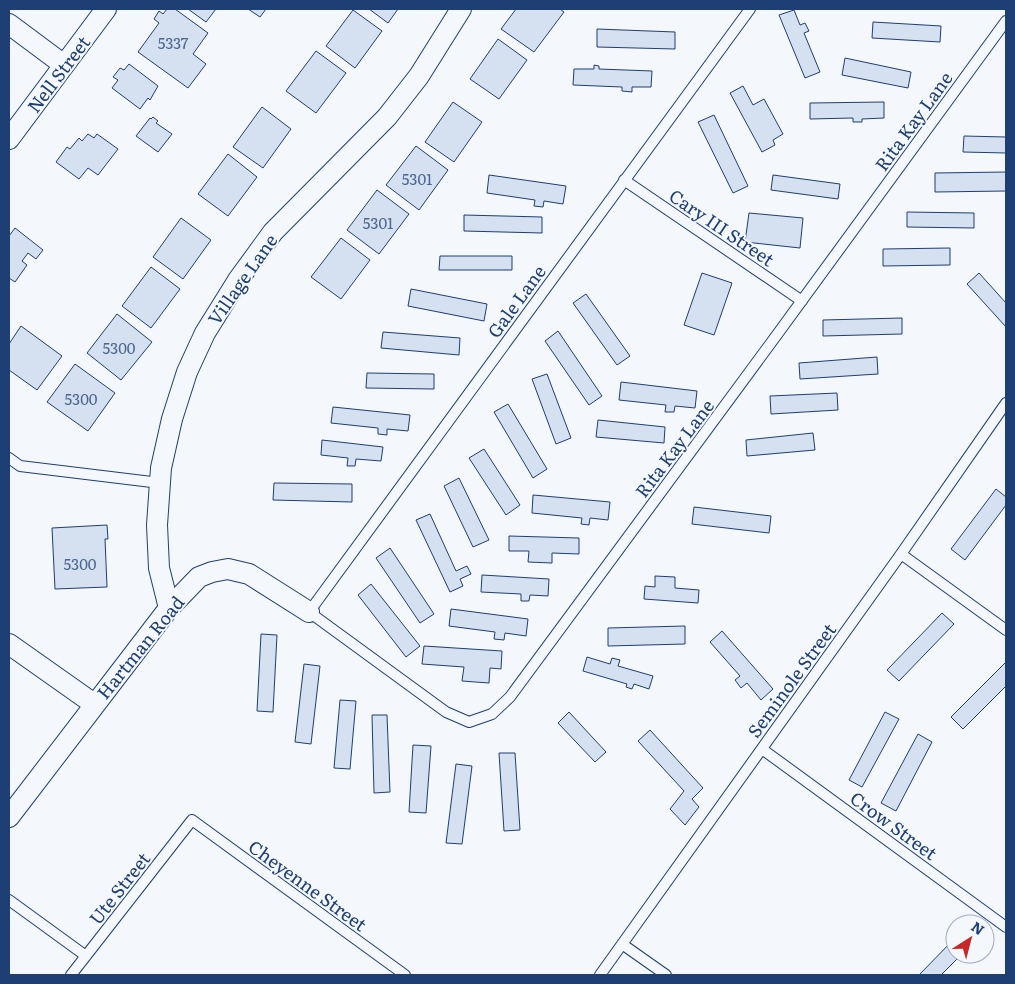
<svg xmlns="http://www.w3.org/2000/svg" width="1015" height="984" viewBox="0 0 1015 984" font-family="Literata,serif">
	<rect width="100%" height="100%" fill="#f4f7fb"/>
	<path fill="#d5e0f0" stroke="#1d3f73" d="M167,9h8l33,24 -15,21 13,10 -18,24 -50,-36 21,-29 -5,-4 5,-8 4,3z
		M188,9h28l-10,13z
		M248,9h18l-6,8z
		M369,9h29l-10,14z
		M516,9h44l4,3 -30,40 -33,-23z
		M353,10l29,21 -27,37 -29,-22z
		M794,10l6,15 5,-2 4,8 -5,2 16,39 -15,6 -26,-63z
		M873,22l68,4 -1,16 -68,-4z
		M597,29l78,3v17l-78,-2z
		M498,39l29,21 -28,39 -29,-20z
		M316,51l30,22 -30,40 -30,-22z
		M845,58l66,14 -3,16 -66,-13z
		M129,64l29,22 -8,14 -2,-2 -8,11 -28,-21 6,-8 -5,-3 7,-9 4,2z
		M594,65l5,1v3l53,2 -1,16h-19v5l-10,-1v-4l-49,-2 1,-16h20z
		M743,86l10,19 11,-6 19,35 -10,6 2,5 -13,7 -32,-59z
		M453,102l29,20 -28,40 -29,-20z
		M884,102v16l-22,1v3h-9v-4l-43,1v-16z
		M262,107l29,22 -28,39 -30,-21z
		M714,115l34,71 -15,7 -35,-71z
		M153,117l5,4 -2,2 16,11 -14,18 -22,-16 14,-18 1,1z
		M88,134l6,4 3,-4 21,15 -20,26 -10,-7 -9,11 -23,-17 11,-15 3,2 9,-11 3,3z
		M964,136l42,1v16l-43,-1z
		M416,146l32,24 -29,40 -33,-25z
		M228,154l29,23 -29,39 -30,-22z
		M1006,172v19l-71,1v-19z
		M489,175l77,11 -3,18 -19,-3 -1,6 -9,-1 1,-6 -48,-7z
		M773,175l67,9 -2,15 -67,-9z
		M377,190l32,24 -30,40 -32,-24z
		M907,212l67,1v15l-67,-1z
		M749,213l54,5 -3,30 -55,-6z
		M464,215l78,2v16l-78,-2z
		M181,218l30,22 -28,39 -30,-22z
		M15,228l28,22 -7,9 -8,-6 -6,8 5,4 -12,17 -6,-4v-42z
		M341,238l29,22 -29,39 -30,-22z
		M950,248v17l-67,1v-17z
		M440,256h72v14h-73z
		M151,267l29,22 -29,39 -29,-22z
		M702,273l30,10 -18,52 -30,-10z
		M979,273l27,30v24l-39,-43z
		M411,289l76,15 -3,17 -76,-15z
		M586,294l44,62 -13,9 -44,-62z
		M117,314l35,28 -31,38 -34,-27z
		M902,318v16l-79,2v-16z
		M21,326l41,30 -25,34 -28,-20v-26z
		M558,331l44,65 -13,9 -44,-64z
		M383,332l77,6 -1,17 -78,-7z
		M877,357l1,17 -78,5 -1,-16z
		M75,364l40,29 -27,38 -41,-29z
		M367,373l67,1v15l-68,-1z
		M547,374l24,64 -15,6 -24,-65z
		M621,382l76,9 -2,17 -20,-2 -1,6h-9l1,-7 -47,-5z
		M837,393l1,17 -67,4 -1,-18z
		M508,404l39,65 -14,9 -39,-66z
		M333,407l77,8 -2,16 -21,-2v6l-9,-1v-6l-47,-5z
		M598,420l67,7 -1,16 -68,-6z
		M813,433l2,17 -68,6 -1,-16z
		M322,440l61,7 -2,14 -25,-2 -1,7h-8l1,-8 -27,-3z
		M484,449l36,56 -14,10 -37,-57z
		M459,478l30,62 -16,7 -29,-61z
		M274,483l78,1v18l-79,-2z
		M996,489l10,8v8l-41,55 -14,-11z
		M533,495l77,7 -2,18 -18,-2 -1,7 -8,-1 1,-6 -50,-5z
		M694,507l77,9 -2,17 -77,-9z
		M430,514l26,57 11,-5 4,8 -11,5 3,7 -13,6 -34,-72z
		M107,525l1,14h-3l2,48 -52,2 -3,-61z
		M509,536l70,2v16l-27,-1v10l-24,-1 1,-11h-20z
		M390,548l44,66 -14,9 -44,-65z
		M482,575l67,4 -1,17 -18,-1 -1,6h-8v-7l-40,-2z
		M655,576l20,1v11l24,2 -1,13 -54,-4 1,-13 10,1z
		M371,584l49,62 -14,11 -48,-62z
		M451,609l77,10 -2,17 -21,-3 -1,7 -10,-1 1,-7 -46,-6z
		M942,613l12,11 -55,57 -12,-11z
		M685,626v18l-77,2v-18z
		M722,631l51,58 -12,11 -14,-17 -6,5 -6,-8 5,-4 -30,-34z
		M261,634l16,1 -4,77 -16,-1z
		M424,646l78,5 -1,18 -11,-1 -1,15 -27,-2 2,-14 -42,-3z
		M587,657l23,7 2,-6 8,2 -2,6 35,10 -4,13 -15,-5 -2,5 -6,-2 1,-3 -44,-13z
		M1006,662v24l-43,43 -12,-12z
		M304,664l16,2 -9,78 -16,-2z
		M340,700l16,1 -6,68 -16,-1z
		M569,712l37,40 -11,10 -37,-39z
		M885,712l14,7 -37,68 -13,-7z
		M372,715h15l3,77 -16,1z
		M650,730l53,58 -11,11 7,8 -14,18 -15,-16 14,-18 -46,-50z
		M918,734l14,8 -36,69 -15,-8z
		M413,745l18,1 -5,67 -17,-1z
		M499,753h16l5,77 -16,1z
		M456,764l16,2 -10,78 -16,-1z
		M955,938v16h7l-21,21h-22z"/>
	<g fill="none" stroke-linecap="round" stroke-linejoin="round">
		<defs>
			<path id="service" d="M750,9l-441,603 137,100 23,10 23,-8 18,-17 266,-361 230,-315
				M624,180l178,121
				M9,458l11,8 140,17
				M901,554l105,76
				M762,749l244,178
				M9,900l77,56
				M622,944l44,31
				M71,975l121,-155 213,155
				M600,975l301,-421 105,-151"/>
			<path id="minor" d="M9,24l55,41
				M9,139l97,-130
				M169,608l-10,-40 -2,-43 4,-57 11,-49 15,-47 18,-39 33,-53 35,-48 114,-115 32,-41 42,-67
				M9,644l85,60
				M9,817l160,-209 30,-31 13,-5 16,-3 21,5 60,38"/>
		</defs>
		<use href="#service" stroke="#1d3f73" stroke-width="12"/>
		<use href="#minor" stroke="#1d3f73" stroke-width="22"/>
		<use href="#service" stroke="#f4f7fb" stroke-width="10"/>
		<use href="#minor" stroke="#f4f7fb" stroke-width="20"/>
	</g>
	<g text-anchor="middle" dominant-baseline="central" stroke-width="4" stroke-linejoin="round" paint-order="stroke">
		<g font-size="15" fill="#4b6792">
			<text x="173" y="42">5337</text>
			<text x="417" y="178">5301</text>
			<text x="378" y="222">5301</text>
			<text x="119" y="347">5300</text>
			<text x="81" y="398">5300</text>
			<text x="80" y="563">5300</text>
		</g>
		<g font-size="18" fill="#1d3f73" stroke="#f4f7fb">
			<text transform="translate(58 74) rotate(-53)">Nell Street</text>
			<text transform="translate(913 121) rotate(-54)">Rita Kay Lane</text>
			<text transform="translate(722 227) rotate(34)">Cary III Street</text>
			<text transform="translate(242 279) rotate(-55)">Village Lane</text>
			<text transform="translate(516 301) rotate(-54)">Gale Lane</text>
			<text transform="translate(674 448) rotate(-53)">Rita Kay Lane</text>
			<text transform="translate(140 647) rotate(-51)">Hartman Road</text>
			<text transform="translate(791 680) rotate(-54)">Seminole Street</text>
			<text transform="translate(894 825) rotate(36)">Crow Street</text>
			<text transform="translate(308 885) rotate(36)">Cheyenne Street</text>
			<text transform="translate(119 888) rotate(-52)">Ute Street</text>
		</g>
	</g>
	<rect width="1015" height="984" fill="none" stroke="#1d3f73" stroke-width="20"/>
	<g transform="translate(970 939) rotate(36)"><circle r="24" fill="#f4f7fb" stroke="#9eadc5"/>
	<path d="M0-4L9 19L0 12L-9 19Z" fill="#c62828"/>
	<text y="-8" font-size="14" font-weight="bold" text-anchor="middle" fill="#1d3f73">N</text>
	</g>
</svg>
